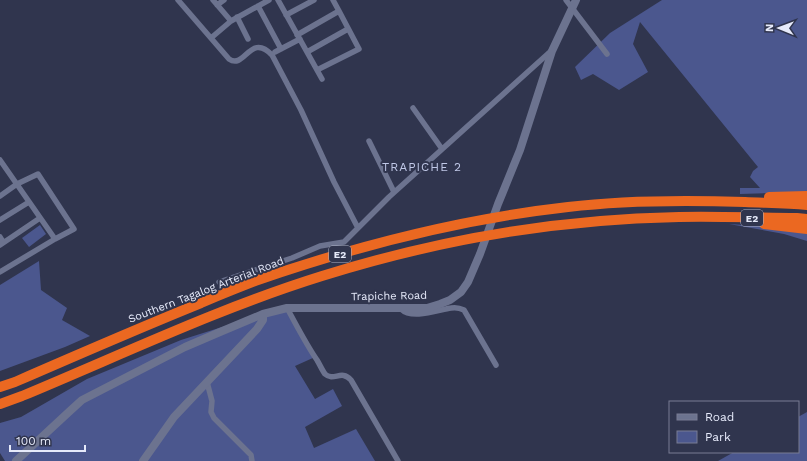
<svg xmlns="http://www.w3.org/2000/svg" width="807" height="461" viewBox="0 0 807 461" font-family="'Work Sans',sans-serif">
	<rect width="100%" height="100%" fill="#30354e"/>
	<path fill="#4b578e" d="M662,0h145v192l-67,2v-6h20l-10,-11 3,-6 5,-4 -118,-145 -7,22 15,28 -29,18 -26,-16 -12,6 -6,-13 35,-34z
		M729,224l49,3 29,5v9l-23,-7z
		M40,225l6,9 -17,13 -7,-9z
		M39,261l2,29 26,18 -5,12 28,16 -25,11 -65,24v-86z
		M287,308l28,49 -20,9 20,33 18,-10 9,17 -37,21 9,21 42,-19 19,32h-370l-5,-8v-30l21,-6 66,-38 94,-39 82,-26z
		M807,412v49h-89l16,-9h64v-35z"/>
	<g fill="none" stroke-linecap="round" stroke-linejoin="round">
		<path stroke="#6c738f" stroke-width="5.5" d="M178,0l51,59c16,11 21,-27 43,-4l29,55 33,72 24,46
			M213,0l18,21 38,-21
			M278,0l44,79
			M566,0l41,54
			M217,5l7,-5
			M258,6l23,43
			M286,15l28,-15
			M237,17l11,22
			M297,35l42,-24 -6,-11
			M211,38l20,-17
			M275,52l25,-13
			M307,52l41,-23
			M317,70l42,-21 -20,-38
			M413,108l29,41
			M369,141l25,51
			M0,160l55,79
			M0,196l17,-12 21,-10 36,55 -19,10 -55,33
			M0,220l29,-18
			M0,237l3,5
			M0,245l40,-27
			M219,282l73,-24 28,-12 24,-4 45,-45 162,-146
			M287,308c10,18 19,36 30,52 3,5 5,10 8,14 9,8 16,-5 26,6l47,81
			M401,309c11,11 37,1 50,-1 5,-1 9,0 13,2l32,55
			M207,382l5,19 -1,11 3,6 37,37 1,6"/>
		<path stroke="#6c738f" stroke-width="8" d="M16,461l55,-51 11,-10 103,-53 35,-15 43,-18
			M143,461l31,-44 83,-88 6,-9v-6l24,-6h140l13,-4 10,-4 11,-8 7,-10 12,-28 18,-50 22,-54 32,-99 24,-51"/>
		<path stroke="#eb6821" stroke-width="10" d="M769,197l38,-1
			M764,224l43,5
			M0,387l15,-5c62,-27 124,-54 186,-79 18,-8 36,-15 54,-22 101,-35 206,-62 313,-74 58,-7 118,-7 177,-5 21,1 41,1 62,3
			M0,404l22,-8c99,-41 197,-88 300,-120 115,-36 237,-57 357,-59 40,-1 79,1 118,1l10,1"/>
	</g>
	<g text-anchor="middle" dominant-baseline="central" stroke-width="4" stroke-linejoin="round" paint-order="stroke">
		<g fill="#30354e" stroke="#afb4c6" stroke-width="1">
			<rect x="741" y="210" width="22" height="16" rx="3"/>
			<rect x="329" y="246" width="22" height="16" rx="3"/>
		</g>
		<g font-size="10" font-weight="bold" fill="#e6eafa">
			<text x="752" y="218">E2</text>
			<text x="340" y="254">E2</text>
		</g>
		<g font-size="11" fill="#e6eafa" stroke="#30354e">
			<text transform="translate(206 290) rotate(-21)">Southern Tagalog Arterial Road</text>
			<text transform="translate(389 296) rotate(-1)">Trapiche Road</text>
		</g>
		<g font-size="12" letter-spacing="1" fill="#c0c8e7" stroke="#30354e">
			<text x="422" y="167">TRAPICHE 2</text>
		</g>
	</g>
	<rect x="669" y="401" width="130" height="52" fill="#30354e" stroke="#797d93"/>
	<rect x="677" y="414" width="20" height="6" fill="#6c738f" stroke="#797d93"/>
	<text x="705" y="421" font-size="12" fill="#e6eafa">Road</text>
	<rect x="677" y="431" width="20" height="12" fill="#4b578e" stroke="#797d93"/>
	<text x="705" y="441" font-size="12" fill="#e6eafa">Park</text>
	<g transform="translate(779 28) rotate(271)" stroke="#30354e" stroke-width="3" paint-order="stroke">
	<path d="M0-3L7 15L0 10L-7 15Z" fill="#e6eafa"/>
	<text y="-6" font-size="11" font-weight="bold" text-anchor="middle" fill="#e6eafa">N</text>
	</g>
	<path d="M10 445v6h75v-6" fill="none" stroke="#e6eafa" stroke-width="2"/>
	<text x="16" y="445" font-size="12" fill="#e6eafa" stroke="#30354e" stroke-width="3" paint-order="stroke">100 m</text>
</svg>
